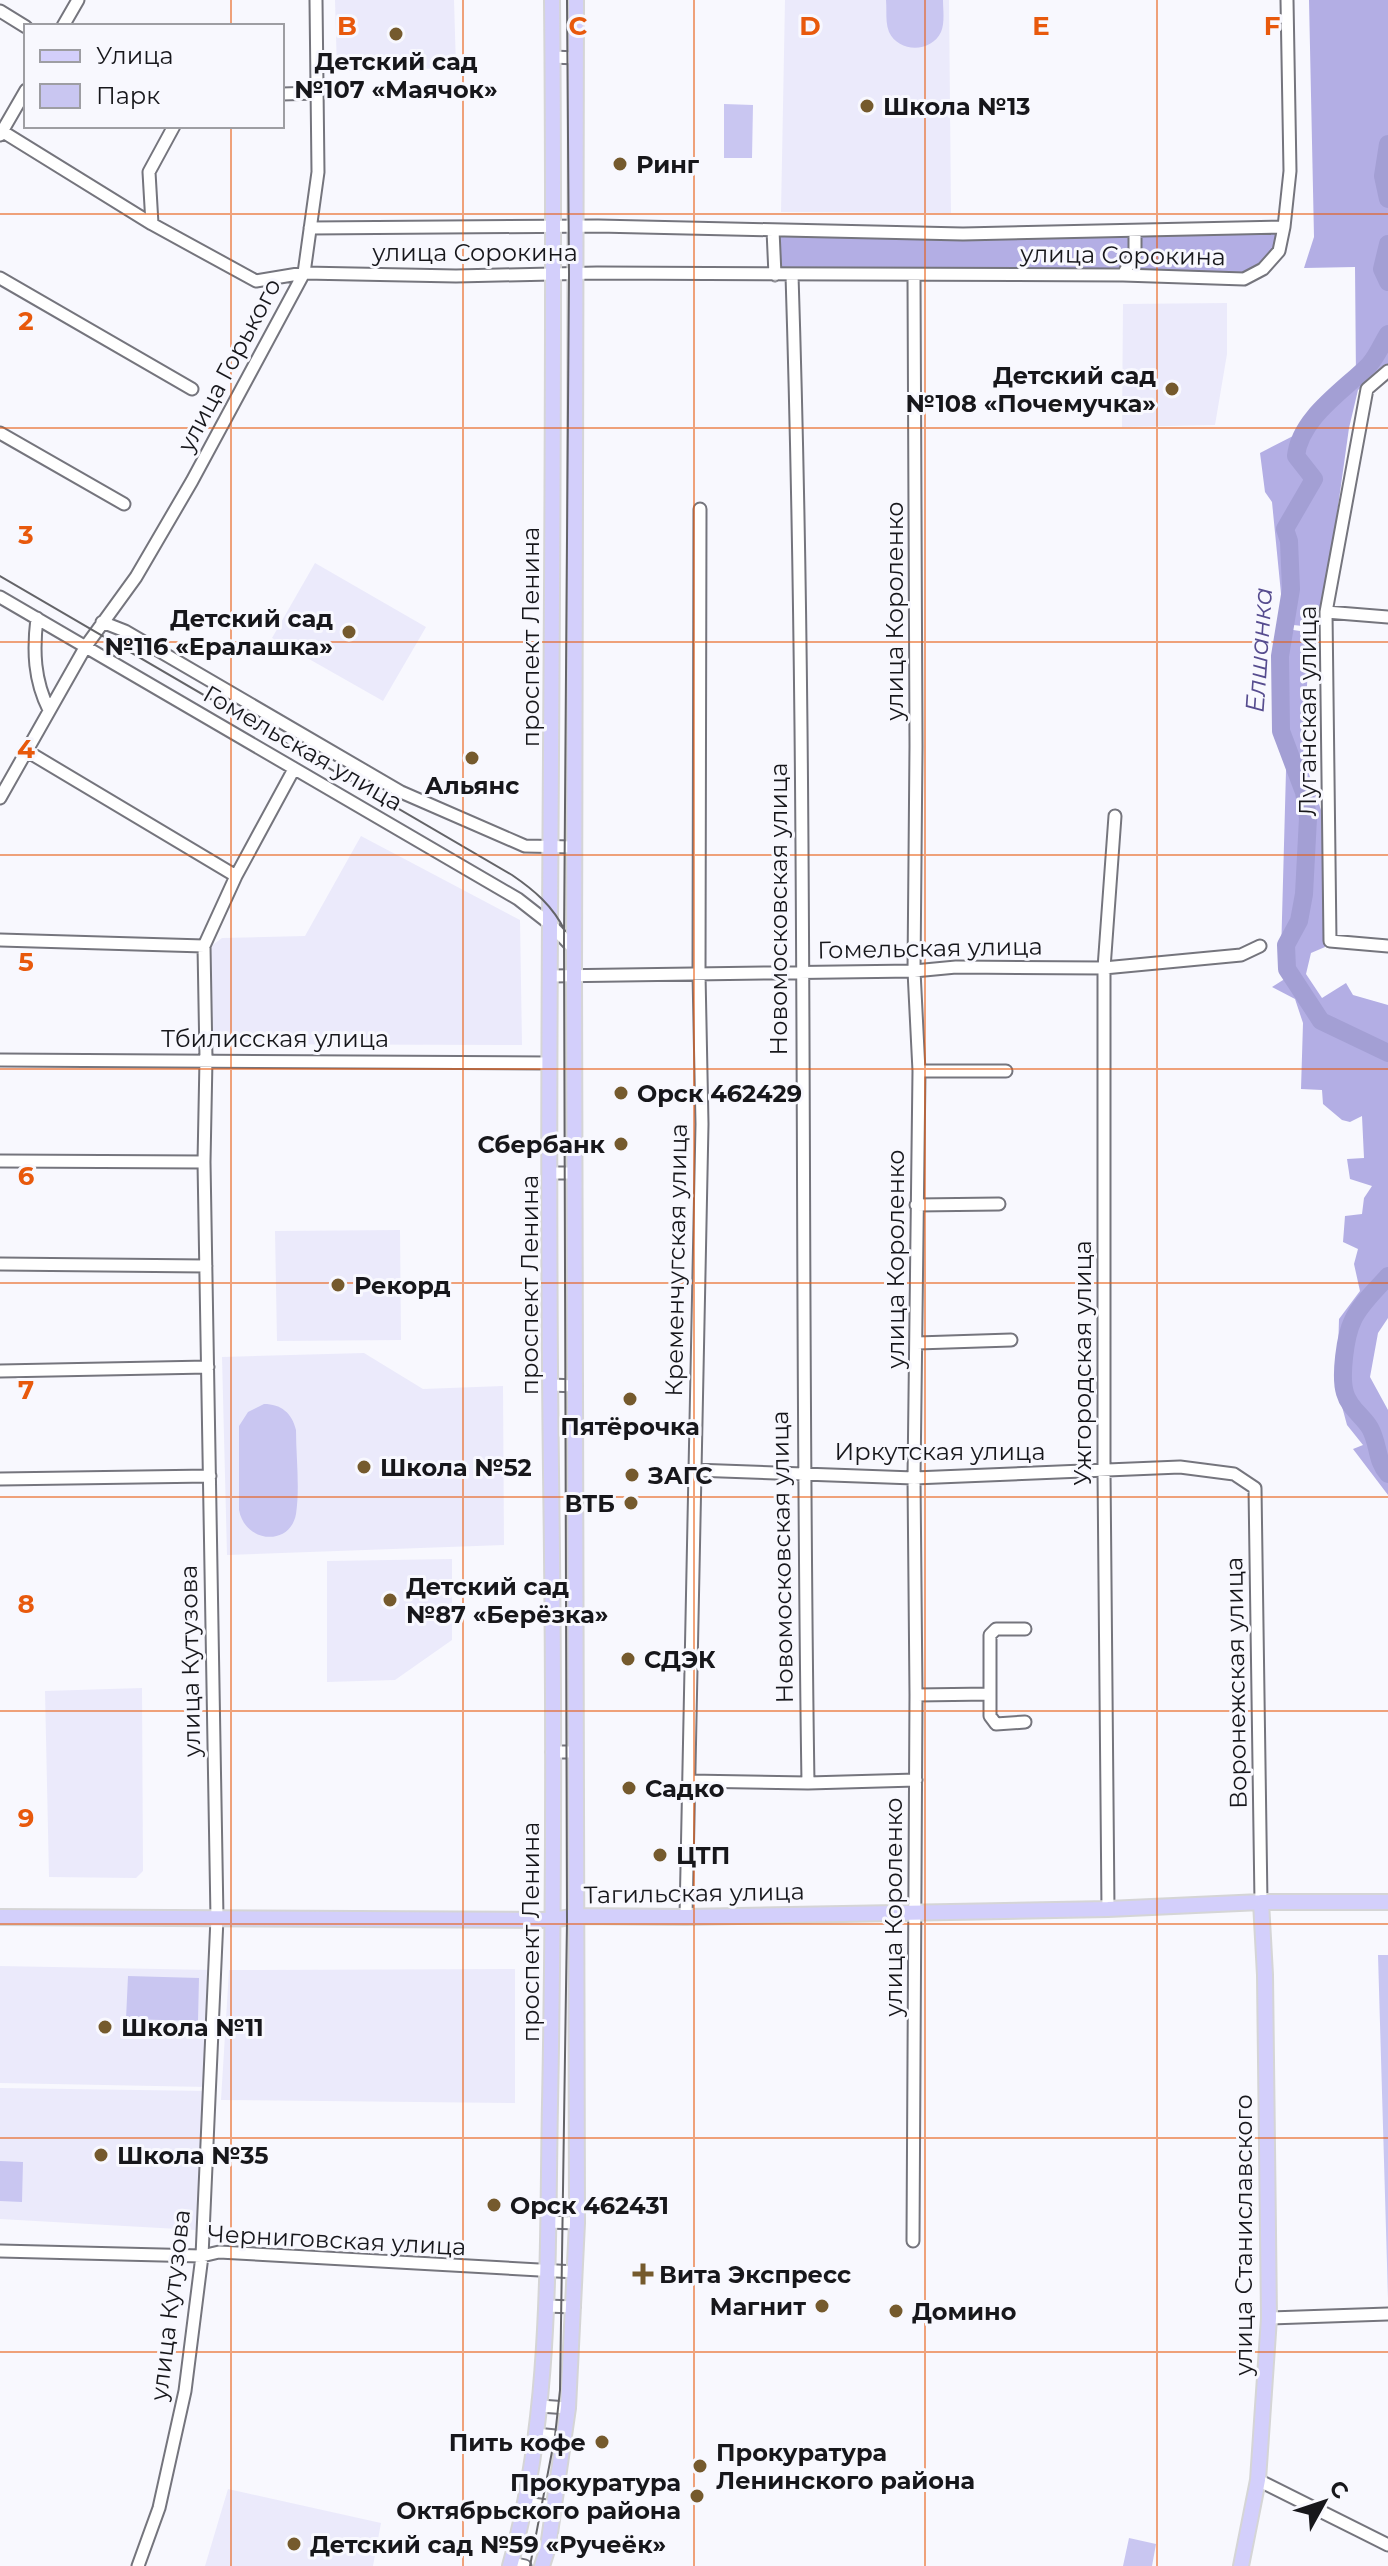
<svg xmlns="http://www.w3.org/2000/svg" width="1388" height="2566" viewBox="0 0 1388 2566" font-family="Montserrat,sans-serif">
	<rect width="100%" height="100%" fill="#f8f8fe"/>
	<path fill="#ebeafb" d="M335,0h119l2,68 -119,3z
		M785,0h164l2,213 -170,-1z
		M1227,303v51l-12,71 -93,2 1,-123z
		M315,563l111,64 -43,74 -111,-63z
		M361,836l159,84 2,125 -310,-1 -2,-97 12,-9 83,-2z
		M400,1230l1,110 -124,1 -2,-110z
		M364,1353l59,36 80,-3 1,159 -277,10 -5,-198z
		M452,1559v81l-57,40 -68,2v-121z
		M142,1688l1,183 -7,7 -87,-1 -4,-186z
		M0,1966l212,4 -4,117 -208,-4z
		M515,1969v134l-294,-3 8,-130z
		M0,2088l207,3 -11,139 -196,-11z
		M228,2489l153,34 -8,43h-168z"/>
	<path fill="#c9c6f1" d="M886,0h57c0,10 2,22 -2,32 -10,21 -42,21 -52,0 -4,-10 -2,-22 -3,-32z
		M724,104l29,1 -1,53h-28z
		M264,1404c17,0 28,9 32,26 0,27 4,57 0,84 -6,33 -51,29 -57,-4v-84l9,-14z
		M1378,1955h10v343z
		M128,1976l71,2 -1,43 -72,-2z
		M0,2161l23,1 -1,40 -22,-1z
		M1129,2538l27,6 -4,22h-29z"/>
	<path fill="#b3aee4" d="M1309,0h79v364l-30,26 -9,38 -28,200 -37,-4 -12,-122 -7,-10 -5,-39 35,-18 61,-57 -1,-111 -51,1 10,-31z
		M1284,227l-5,24 -35,28 -469,-4 -2,-45z
		M1287,629l32,5 -11,34 -5,88 19,57 3,134 -14,6 -5,21 16,24 24,-15 7,12 35,10v313l-10,15 -8,44 18,33v85l-35,-46 10,-4 -16,-20 -10,-37 2,-69 21,-28 -6,-27 4,-15 -15,-7 2,-26 17,-2 2,-16 8,-12 -22,-7 -3,-20 17,-1 -2,-42 -12,6 -8,-2 -19,-16 -1,-14 -21,-1 2,-66 -8,-24 -23,-12 19,-12 -1,-12 -9,-8 6,-221 -11,-73 4,-25 6,1z"/>
	<g fill="none" stroke-linecap="round" stroke-linejoin="round">
		<path stroke="#a39fd4" stroke-width="18" d="M1388,144l-5,32 5,23
			M1388,244l-6,25 6,13
			M1388,334c-7,11 -10,21 -19,31 -26,26 -69,53 -73,91l18,23 -29,50 4,12 2,48 -11,67 1,75 23,61 4,26 -4,76 -5,27 -13,24 1,24 34,52 67,32
			M1388,1276c-11,13 -28,28 -35,44 -8,16 -13,57 -8,73 4,15 18,23 25,35 9,16 6,33 18,46"/>
		<defs>
			<path id="minor" d="M0,11l26,16
				M63,26l15,-26
				M553,57l23,1
				M282,94l35,-1
				M0,130l152,94 104,57 48,-8 152,3 141,-3 526,2 121,4 19,-10 16,-18 5,-24 6,-56 -3,-171
				M0,135l26,-45
				M152,224l-3,-52 25,-46
				M310,228l288,-2 365,8 321,-7
				M773,230l2,45
				M792,275c16,502 8,1005 16,1508
				M1123,275l12,-22v-22
				M0,278l192,111
				M1388,371l-21,18 -41,223 4,329 58,5
				M0,433l124,71
				M0,597l518,302 32,25 25,26
				M1326,612l62,5
				M37,618c-4,33 -3,62 12,92
				M102,622l23,9 276,161 124,54 49,1
				M25,750l211,126
				M0,798l86,-152 50,-69 56,-96 112,-208 14,-101 -2,-172
				M0,940l204,6
				M551,976l363,-5 42,-4 148,1 137,-13 19,-9
				M0,1060l550,3
				M919,1071h87
				M0,1161l204,1
				M550,1173h25
				M916,1205l83,-1
				M0,1264l206,2
				M917,1343l94,-3
				M0,1371l208,-4
				M551,1385l25,1
				M694,1470l220,8 266,-11 54,7 21,14 6,414
				M0,1479l210,-3
				M916,1695l74,-1
				M1025,1722l-29,2 -6,-8v-81l6,-6h29
				M552,1752h24
				M689,1781l119,2 108,-3
				M1108,1909l-4,-438v-503l11,-152
				M686,1917l16,-793 -3,-150 1,-465
				M548,2222l29,1
				M913,2241l3,-546 -2,-217 5,-407 -5,-100 2,-225 -2,-470
				M0,2251l202,5 17,-4 356,20
				M546,2306l28,1
				M1269,2318l119,-4
				M540,2406l28,2
				M536,2434l29,3
				M1258,2480l130,65
				M525,2503l29,4
				M511,2563l14,3
				M138,2566l21,-58 26,-117 17,-135 15,-338 -13,-756 2,-103 -2,-113 32,-70 58,-107"/>
			<path id="major" d="M0,1917l553,3 23,-4 110,1 422,-8 153,-7h127
				M510,2566c42,-150 37,-307 40,-462 4,-210 4,-421 1,-632 -6,-491 6,-981 1,-1472
				M542,2566l6,-19 20,-139 9,-185 -3,-1248 2,-975
				M1241,2566l17,-86 11,-162 -4,-343 -4,-73"/>
		</defs>
		<use href="#minor" stroke="#75757d" stroke-width="15"/>
		<use href="#major" stroke="#d5d5d6" stroke-width="18"/>
		<use href="#minor" stroke="#fff" stroke-width="11"/>
		<use href="#major" stroke="#d3cffb" stroke-width="14"/>
		<path stroke="#646468" stroke-width="2" d="M0,576l512,299c22,15 41,31 53,56
			M530,2566l25,-130 5,-46 7,-468 -3,-982 5,-666 -2,-274"/>
	</g>
	<path fill="none" stroke="#e8590c" stroke-width="2" stroke-opacity="0.55" d="M231,0v26M463,0v2566M694,0v2566M925,0v2566M1157,0v2566M231,126v2440M0,214h1388M0,428h1388M0,642h1388M0,855h1388M0,1069h1388M0,1283h1388M0,1497h1388M0,1711h1388M0,1924h1388M0,2138h1388M0,2352h1388"/>
	<g fill="#755a2d" stroke="#f8f8fe" stroke-width="3">
		<circle cx="396" cy="34" r="8"/>
		<circle cx="867" cy="106" r="8"/>
		<circle cx="620" cy="164" r="8"/>
		<circle cx="1172" cy="389" r="8"/>
		<circle cx="349" cy="632" r="8"/>
		<circle cx="472" cy="758" r="8"/>
		<circle cx="621" cy="1093" r="8"/>
		<circle cx="621" cy="1144" r="8"/>
		<circle cx="338" cy="1285" r="8"/>
		<circle cx="630" cy="1399" r="8"/>
		<circle cx="364" cy="1467" r="8"/>
		<circle cx="632" cy="1475" r="8"/>
		<circle cx="631" cy="1503" r="8"/>
		<circle cx="390" cy="1600" r="8"/>
		<circle cx="628" cy="1659" r="8"/>
		<circle cx="629" cy="1788" r="8"/>
		<circle cx="660" cy="1855" r="8"/>
		<circle cx="105" cy="2027" r="8"/>
		<circle cx="101" cy="2155" r="8"/>
		<circle cx="494" cy="2205" r="8"/>
		<path d="M639 2262h8v8h8v8h-8v8h-8v-8h-8v-8h8z"/>
		<circle cx="822" cy="2306" r="8"/>
		<circle cx="896" cy="2311" r="8"/>
		<circle cx="602" cy="2442" r="8"/>
		<circle cx="700" cy="2466" r="8"/>
		<circle cx="697" cy="2496" r="8"/>
		<circle cx="294" cy="2544" r="8"/>
	</g>
	<g text-anchor="middle" dominant-baseline="central" stroke-width="6" stroke-linejoin="round" paint-order="stroke">
		<g font-size="24" font-weight="bold" fill="#17171b" stroke="#f8f8fe" text-anchor="start">
			<text x="396" y="61" text-anchor="middle">Детский сад<tspan x="396" dy="28">№107 «Маячок»</tspan></text>
			<text x="883" y="106">Школа №13</text>
			<text x="636" y="164">Ринг</text>
			<text x="1156" y="375" text-anchor="end">Детский сад<tspan x="1156" dy="28">№108 «Почемучка»</tspan></text>
			<text x="333" y="618" text-anchor="end">Детский сад<tspan x="333" dy="28">№116 «Ералашка»</tspan></text>
			<text x="472" y="785" text-anchor="middle">Альянс</text>
			<text x="637" y="1093">Орск 462429</text>
			<text x="605" y="1144" text-anchor="end">Сбербанк</text>
			<text x="354" y="1285">Рекорд</text>
			<text x="630" y="1426" text-anchor="middle">Пятёрочка</text>
			<text x="380" y="1467">Школа №52</text>
			<text x="648" y="1475">ЗАГС</text>
			<text x="615" y="1503" text-anchor="end">ВТБ</text>
			<text x="406" y="1586">Детский сад<tspan x="406" dy="28">№87 «Берёзка»</tspan></text>
			<text x="644" y="1659">СДЭК</text>
			<text x="645" y="1788">Садко</text>
			<text x="676" y="1855">ЦТП</text>
			<text x="121" y="2027">Школа №11</text>
			<text x="117" y="2155">Школа №35</text>
			<text x="510" y="2205">Орск 462431</text>
			<text x="659" y="2274">Вита Экспресс</text>
			<text x="806" y="2306" text-anchor="end">Магнит</text>
			<text x="912" y="2311">Домино</text>
			<text x="586" y="2442" text-anchor="end">Пить кофе</text>
			<text x="716" y="2452">Прокуратура<tspan x="716" dy="28">Ленинского района</tspan></text>
			<text x="681" y="2482" text-anchor="end">Прокуратура<tspan x="681" dy="28">Октябрьского района</tspan></text>
			<text x="310" y="2544">Детский сад №59 «Ручеёк»</text>
		</g>
		<g font-size="24" fill="#17171b" stroke="#f8f8fe">
			<text x="475" y="252">улица Сорокина</text>
			<text transform="translate(1123 255) rotate(1)">улица Сорокина</text>
			<text transform="translate(229 365) rotate(-62)">улица Горького</text>
			<text transform="translate(894 611) rotate(-90)">улица Короленко</text>
			<text transform="translate(530 637) rotate(-90)">проспект Ленина</text>
			<text transform="translate(1307 711) rotate(-90)">Луганская улица</text>
			<text transform="translate(303 748) rotate(30)">Гомельская улица</text>
			<text transform="translate(778 909) rotate(-90)">Новомосковская улица</text>
			<text transform="translate(930 948) rotate(-1)">Гомельская улица</text>
			<text x="275" y="1038">Тбилисская улица</text>
			<text transform="translate(895 1259) rotate(-90)">улица Короленко</text>
			<text transform="translate(676 1260) rotate(-89)">Кременчугская улица</text>
			<text transform="translate(529 1285) rotate(-90)">проспект Ленина</text>
			<text transform="translate(1082 1363) rotate(-90)">Ужгородская улица</text>
			<text x="940" y="1451">Иркутская улица</text>
			<text transform="translate(782 1557) rotate(-91)">Новомосковская улица</text>
			<text transform="translate(190 1661) rotate(-91)">улица Кутузова</text>
			<text transform="translate(1236 1683) rotate(-91)">Воронежская улица</text>
			<text transform="translate(694 1893) rotate(-1)">Тагильская улица</text>
			<text transform="translate(893 1907) rotate(-90)">улица Короленко</text>
			<text transform="translate(530 1932) rotate(-90)">проспект Ленина</text>
			<text transform="translate(1243 2235) rotate(-90)">улица Станиславского</text>
			<text transform="translate(337 2240) rotate(3)">Черниговская улица</text>
			<text transform="translate(170 2305) rotate(-83)">улица Кутузова</text>
		</g>
		<g font-size="26" font-style="italic" fill="#564c8f" stroke="#f8f8fe">
			<text transform="translate(1259 650) rotate(-86)">Елшанка</text>
		</g>
	</g>
	<g font-size="26" text-anchor="middle" font-weight="bold" fill="#e8590c" stroke="#f8f8fe" stroke-width="6" stroke-linejoin="round" paint-order="stroke">
		<text x="347" y="35">B</text>
		<text x="578" y="35">C</text>
		<text x="810" y="35">D</text>
		<text x="1041" y="35">E</text>
		<text x="1272" y="35">F</text>
		<text x="26" y="330">2</text>
		<text x="26" y="544">3</text>
		<text x="26" y="758">4</text>
		<text x="26" y="971">5</text>
		<text x="26" y="1185">6</text>
		<text x="26" y="1399">7</text>
		<text x="26" y="1613">8</text>
		<text x="26" y="1827">9</text>
	</g>
	<rect x="24" y="24" width="260" height="104" fill="#f8f8fe" stroke="#9e9ea3" stroke-width="2"/>
	<rect x="40" y="50" width="40" height="12" fill="#d3cffb" stroke="#9e9ea3" stroke-width="2"/>
	<text x="96" y="64" font-size="24" fill="#17171b">Улица</text>
	<rect x="40" y="84" width="40" height="24" fill="#c9c6f1" stroke="#9e9ea3" stroke-width="2"/>
	<text x="96" y="104" font-size="24" fill="#17171b">Парк</text>
	<g transform="translate(1324 2502) rotate(50)" stroke="#f8f8fe" stroke-width="6" paint-order="stroke">
	<path d="M0-6L14 30L0 20L-14 30Z" fill="#17171b"/>
	<text y="-12" font-size="22" font-weight="bold" text-anchor="middle" fill="#17171b">С</text>
	</g>
</svg>
